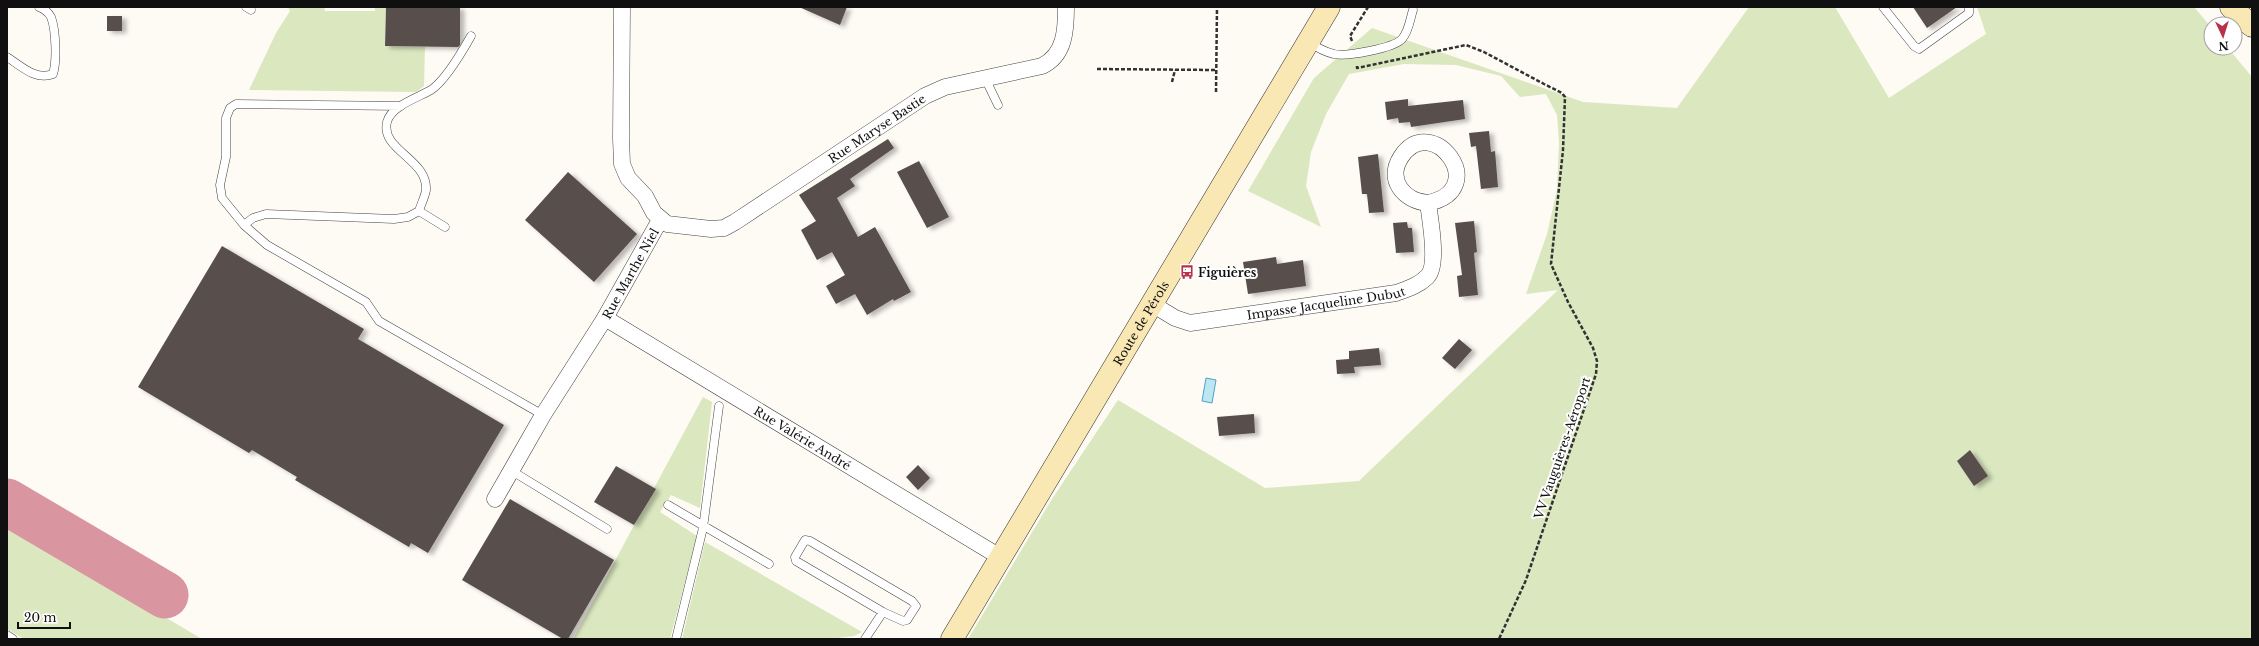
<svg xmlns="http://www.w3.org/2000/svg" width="2259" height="646" viewBox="0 0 2259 646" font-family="'Libre Baskerville',serif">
	<defs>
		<filter id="shadow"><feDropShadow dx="4.5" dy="2.5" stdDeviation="2" flood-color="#0004"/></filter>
	</defs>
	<rect width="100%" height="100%" fill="#fefaf4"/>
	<path fill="#dae7bf" d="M288,7h36l1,4h50v-4h11l-1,39 40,1 -1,39 -8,6 -167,-2 27,-57 14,-22z
		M1749,7h86l54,91 97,-64 -9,-27h217l17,20v21h17l24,29v562h-1284l84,-140 66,-99 147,88 94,-7 199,-191 -32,4 21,-60 10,-44 2,-48 -2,-27 -11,-21 -26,3 -19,-21 -45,-11 -52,-1 -55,10 -23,40 -15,38 -5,34 15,41 -73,-36 66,-113 58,-50 211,74 94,6z
		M703,397l9,5 -12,106 -29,-13 -11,17 37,24 -27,103h-97z
		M7,524l195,115h-178l-17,-10z
		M705,542l157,90 -8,4 -25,3h-147z"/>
	<path fill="#bce6f2" stroke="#48a5c4" d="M1206,378l10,2 -4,23 -10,-2z"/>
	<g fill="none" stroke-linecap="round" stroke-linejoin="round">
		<path stroke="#da96a0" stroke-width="47" d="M7,502l158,93"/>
	</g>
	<path fill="#584f4d" filter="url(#shadow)" d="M386,7h74v38l-2,2 -73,-1z
		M799,7h48l-7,18z
		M1913,7h44l-30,21z
		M107,16h15v15h-15z
		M1408,99v7l55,-6 2,19 -54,8 -1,-5 -11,1 -1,-5 -11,2 -2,-18z
		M1489,131l2,21 4,-1 3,36 -17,2 -5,-43 -5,1 -2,-14z
		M888,139l6,9 -44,31 5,7 -18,12 21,39 17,-10 36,65 -17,9 -1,-2 -26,16 -12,-21 -19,10 -10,-18 19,-11 -13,-23 -15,8 -16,-30 15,-9 -17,-26z
		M1378,154l6,58 -15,1 -2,-19h-5l-4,-37z
		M919,161l30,56 -22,11 -30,-56z
		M568,172l69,62 -43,48 -69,-62z
		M1474,221l3,31 -3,1 4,42 -19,2 -2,-21 5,-1 -7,-52z
		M1407,222l1,6h4l2,24 -18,1 -3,-30z
		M222,246l142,83 -6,10 146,86 -76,128 -17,-10 -2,4 -114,-67 2,-3 -45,-27 -3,3 -111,-66z
		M1276,257l1,7 26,-4 3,26 -58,8 -5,-32z
		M1459,339l13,11 -17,19 -13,-11z
		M1379,348l2,17 -27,2 1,6 -18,1 -1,-14 13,-1v-8z
		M1254,414l1,19 -36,3 -2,-19z
		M1970,450l18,26 -14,10 -17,-25z
		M918,465l12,13 -12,12 -12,-13z
		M616,466l40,23 -22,36 -40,-23z
		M510,499l104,61 -46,79h-5l-101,-59z"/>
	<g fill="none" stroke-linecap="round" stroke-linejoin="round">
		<defs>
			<path id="lane" d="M246,7l5,3
				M1883,7l31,39 5,3 50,-36v-6
				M1309,42c7,5 16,10 25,12 12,3 60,-6 68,-15 7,-8 8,-20 11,-29
				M7,57c14,9 29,24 46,17 4,-13 3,-44 -2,-57 -2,-4 -7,-8 -12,-10
				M985,78l13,27
				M419,211l-11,6 -14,2 -128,-5 -13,4 -9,7 23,20 99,57 13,19 164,94
				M244,225l-22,-27 -2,-13 6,-28v-39l4,-10 6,-4 165,2
				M445,227l-26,-16c2,-7 6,-14 7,-21 2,-31 -46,-40 -39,-68 4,-16 30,-24 44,-32 15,-10 31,-38 40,-54
				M512,471l95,58
				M668,505l101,59
				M805,540l5,1 102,60 4,5 -9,14 -4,1 -20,-9 -87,-51 -1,-4z
				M7,635l6,4
				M676,639l27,-111 16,-122
				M865,639l18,-27"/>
			<g id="street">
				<path id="s1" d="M622,7l-1,131 1,26 6,14 17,18 9,17 13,11 44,5 13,-1 11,-6 190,-126 20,-9 97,-21c23,-11 24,-36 24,-59"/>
				<path id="s2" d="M1152,304l23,14 15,5 206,-30c11,-4 22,-7 31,-16 12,-11 3,-58 1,-74 -24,-2 -42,-23 -27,-46 30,-47 92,32 27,46"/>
				<path id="s3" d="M605,318l395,239"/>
				<path id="s4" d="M495,499l48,-84 62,-97 55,-98"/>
			</g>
			<g id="secondary">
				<path d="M2231,7l21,19"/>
				<path id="s5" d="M952,639l377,-632"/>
			</g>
		</defs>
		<use href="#lane" stroke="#434343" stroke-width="9"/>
		<use href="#street" stroke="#434343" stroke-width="17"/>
		<use href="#secondary" stroke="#323232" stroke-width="23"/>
		<path stroke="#323232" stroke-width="2.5" stroke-dasharray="4 2" stroke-linecap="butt" d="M1352,41l-2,-5 18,-29
			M1357,66v2l109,-23 18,7 60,32 18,9 3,4 -2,53 -12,114 17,38 25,46 4,13 -1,13 -70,206 -27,59
			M1097,69l120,1
			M1172,82l3,-12
			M1216,92l1,-85"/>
		<use href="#lane" stroke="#fff" stroke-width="8"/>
		<use href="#street" stroke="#fff" stroke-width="16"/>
		<use href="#secondary" stroke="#f9e7b4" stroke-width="22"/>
	</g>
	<defs>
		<symbol id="bus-bare" viewBox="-9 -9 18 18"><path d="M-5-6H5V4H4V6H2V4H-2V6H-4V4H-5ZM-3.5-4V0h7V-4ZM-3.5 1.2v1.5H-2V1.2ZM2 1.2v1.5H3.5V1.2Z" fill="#b7314b" stroke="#fff" stroke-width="2.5" paint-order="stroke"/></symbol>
	</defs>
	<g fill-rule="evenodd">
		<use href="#bus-bare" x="1177" y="262" width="20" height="20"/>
	</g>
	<g text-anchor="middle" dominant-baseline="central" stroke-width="4" stroke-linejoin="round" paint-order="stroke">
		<g font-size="12" fill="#101010" stroke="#fff">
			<text stroke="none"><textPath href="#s1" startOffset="473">Rue Maryse Bastie</textPath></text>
			<text stroke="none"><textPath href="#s4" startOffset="263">Rue Marthe Niel</textPath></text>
			<text stroke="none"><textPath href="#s2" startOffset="180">Impasse Jacqueline Dubut</textPath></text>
			<text stroke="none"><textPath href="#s5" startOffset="368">Route de Pérols</textPath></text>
			<text stroke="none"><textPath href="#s3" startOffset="231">Rue Valérie André</textPath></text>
			<text transform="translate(1562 448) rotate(-71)">VV Vauguières-Aéroport</text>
		</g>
		<g font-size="12" font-weight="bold" fill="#101010" stroke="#fff" text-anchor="start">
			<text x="1198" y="272">Figuières</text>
		</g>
	</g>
	<rect width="2259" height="646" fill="none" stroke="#101010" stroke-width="16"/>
	<g transform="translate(2223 36) rotate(176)"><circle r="19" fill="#ffffff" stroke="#9f9f9f"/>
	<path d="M0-3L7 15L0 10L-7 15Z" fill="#b7314b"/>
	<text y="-6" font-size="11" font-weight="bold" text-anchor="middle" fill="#101010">N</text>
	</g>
	<path d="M18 622v6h52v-6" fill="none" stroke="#101010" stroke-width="2"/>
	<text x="24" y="622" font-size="12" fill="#101010" stroke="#ffffff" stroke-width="3" paint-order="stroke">20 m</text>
</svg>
